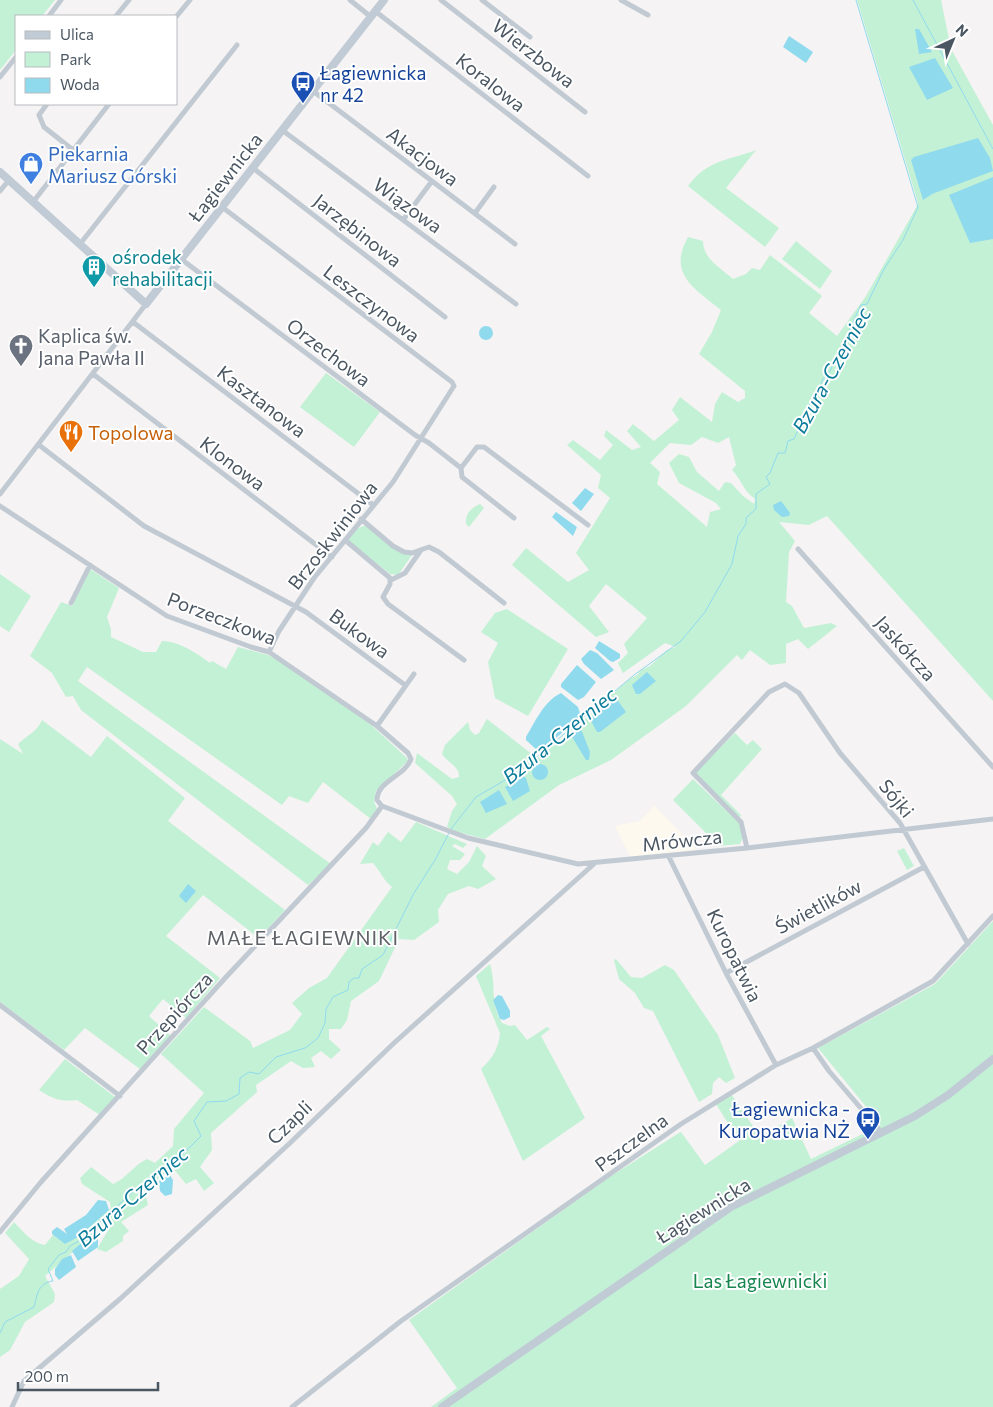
<svg xmlns="http://www.w3.org/2000/svg" width="993" height="1407" viewBox="0 0 993 1407" font-family="Commissioner,sans-serif">
	<rect width="100%" height="100%" fill="#f5f3f3"/>
	<path fill="#fdf9ef" d="M654,806l7,6 36,38 -67,7 -15,-31 25,-5z"/>
	<path fill="#c3f1d5" fill-rule="evenodd" d="M0,0h55l-13,16h-26v34l-16,20z
		M857,0h84l10,49 42,76v576l-166,-185 -18,9 -30,-3 16,19 -6,11 -3,50 6,4 12,22 27,-5 6,3 -29,23 -10,-10 -12,5v19l-16,2 -20,-15 -8,10 -5,-5 -51,51 -75,54 -52,25 -74,54 -31,-8 -7,-4 5,-16 5,-7 -5,-8 -37,-33 2,-10 35,26 7,-2c1,-10 -11,-14 -17,-23l3,-9 23,-23 2,8 5,5 4,-2 8,-14 46,36 8,3 2,-4 24,-20 2,-5 16,-10 43,-39 9,-5 4,-5 9,-4 17,-16 9,-3 -11,-4 -42,30 -5,-10 10,-10 -4,-9 23,-26 -41,-34 -17,22 20,26 -13,5 -84,-72 14,-17 42,34 21,-12 -13,-17 34,-55 -12,-10 3,-13 -34,-30 6,-5 27,20 13,-15 -9,-9 2,-6 26,20 9,-3 -14,-16 6,-7 21,17 25,-21 -7,-10 8,-13 32,25 3,-18 7,-12 16,10 7,-4v-7l-46,-37 13,-22 9,-22c-26,-21 -54,-36 -33,-73l15,4c0,18 18,27 30,38l13,-5 6,-6 8,2 10,-15 52,41 -13,17 28,23 29,-40 51,-90 1,-3zM702,437l16,6 11,-6 7,28 -4,5c10,10 11,21 23,29l-1,5 -11,-8 -12,-13 -6,-1 -6,9 -22,-19 -8,-15 -10,-3 -10,9 10,20 37,20 5,6 -11,3 -3,15 -50,-43 3,-12 -10,-9 20,-20 21,2z
		M756,150l-30,38 53,40 -14,19 -77,-61c20,-27 40,-25 68,-36z
		M796,241l36,30 -12,18 -38,-30z
		M326,373l54,39 -26,35 -54,-40z
		M480,504l4,4 -15,19 -3,-3c-1,-10 5,-16 14,-20z
		M366,525l36,28 10,2 -14,20 -8,-1 -41,-32 -1,-2 8,-11z
		M90,569l29,19 -12,29 4,12v8l32,15h13l6,-11c16,0 35,12 48,22l2,-2 14,8 12,-22 30,8 12,6 89,62 38,35 1,3 -32,30 -2,11 3,6 -6,11 -48,-37 -15,21 -19,-7 -7,9 -195,-138 -9,14 253,183 -23,21 -227,-175 -8,-14 -7,1 -14,-24 -22,-17 31,-54 11,4z
		M0,574l31,22 -22,36 -9,-6z
		M507,609l61,40 -40,67 -33,-18 -7,-36 10,-19 -17,-11 14,-19z
		M42,720l49,37 16,-21 78,62 -17,23 117,89 -26,28 -56,-43 -37,41 54,42 -34,40 -23,-19 -14,17 22,20 -31,33 -55,-41 -21,22 -64,-48v-263l23,15 -5,-10c9,-9 19,-12 24,-24z
		M735,733l12,12 6,-5 9,9 -41,46 20,20 -2,3 -44,-46z
		M693,779l47,45 3,13 -3,7 -21,2 -46,-46z
		M416,822l51,22 -4,4 -8,-4 -3,2 13,8 -5,6h-10l-3,9 10,5 12,-12 8,-16 9,10 -4,10 14,13 -18,10 -9,-3 -21,8 -10,16 1,12 -25,18 -15,-1 -20,42 -28,20 -4,19 -6,9h-12v10l12,11 -10,9 -10,-8 -10,7 4,9 -12,1 -12,-7 -35,24 1,7 -46,41 1,17 -12,17 14,16 -10,8 -8,-12 -10,5 -13,-16 -29,20 4,17 -27,17 8,9 -6,5v5l-17,11 -9,-3 12,-20 -4,-5 -60,52 10,18 -1,8 -29,20 -15,28 -10,7v-68l19,-13 10,-17 -24,-26 9,-11c8,8 17,21 31,23l8,-10 13,9 45,-36 -1,-6 -28,-18 -2,-6 11,-11 22,17c14,-6 21,-19 34,-25l8,4 18,-17 1,-17 30,-36 -43,-39 43,-47 46,34 3,7 37,-18 12,-16 -10,-11 17,-15 18,-10 65,-91c-8,-6 -12,-16 -19,-24l-13,1 13,-22 5,4 10,-14 13,10z
		M904,848l10,18 -7,4 -10,-19z
		M993,921v486h-562l26,-19 -48,-68 199,-142 71,-45 2,-1 24,33 34,-24 -23,-37 15,-10 28,41 3,1 30,-18 19,41 70,-34 -63,-77 117,-64z
		M616,959l15,18 11,1 23,-13 9,5 44,65 17,43 -9,5 -7,-6 -6,6 -1,11 -13,8 -46,-91 -9,-3 -9,-15 -16,-14 -5,-19z
		M490,964c7,24 -1,36 12,59l8,3 5,-1 12,15 20,-13 3,2 -9,7 44,82 -62,43 -42,-92c11,-10 18,-21 19,-36l-24,-57z
		M65,1059l50,38 -15,18 -23,-15c-16,2 -24,-1 -38,-10z"/>
	<path fill="#90daee" d="M915,29h4l13,23 -13,2z
		M789,36l24,16 -7,11 -23,-16z
		M935,58l18,30 -26,12 -18,-33z
		M978,138l12,20 3,13 -61,23 -9,6 -12,-40 3,-3z
		M993,177v62l-23,4 -21,-48z
		M479 333a7 7 0 1 1 14 0a7 7 0 1 1-14 0Z
		M585,488l9,6 -13,17 -9,-8z
		M781,501l9,12 -1,3 -7,1 -8,-7 -1,-5z
		M556,512l21,15 -4,9 -21,-19z
		M599,641l21,13v4l-7,4 -3,-1 -15,-13z
		M590,650l7,3 17,17 -13,9 -17,-15 -3,-5z
		M577,665l19,17 -12,15 -6,3 -17,-13v-3z
		M647,672l9,9 -16,13h-4l-4,-9z
		M561,693l17,14 3,10 -42,35 -13,-12v-3c9,-15 18,-36 35,-44z
		M616,698l10,14 -26,20h-3l-7,-13z
		M581,729l9,23 -1,8h-3l-14,-23 3,-6z
		M532 772a8 8 0 1 1 16 0a8 8 0 1 1-16 0Z
		M523,776l3,2 4,13 -17,10 -8,-14z
		M499,790l8,14 -21,9 -6,-11z
		M188,884l8,7 -10,12 -7,-7z
		M498,995l4,1 8,15v6l-6,3 -4,-1 -7,-19z
		M170,1175l3,5 -1,14 -7,2 -5,-5 -1,-10z
		M98,1200l8,1 3,9 -31,27 -13,7 -13,-10v-3l5,-4 10,7 -3,-5 22,-14z
		M93,1233l5,6v8l-20,14 -6,-10z
		M71,1255l5,12 -17,13 -4,-5v-6l7,-10z"/>
	<g fill="none" stroke-linecap="round" stroke-linejoin="round">
		<path stroke="#90daee" stroke-width="1" d="M913,0l80,149
			M451,829l25,-32 43,-25 115,-97 47,-34 24,-29 27,-48 6,-28 8,-12v-6l10,-9v-15l14,-10 -4,-7 4,-4 8,-20h7l3,-12 6,-2 17,-38 5,-5 7,-17 7,-8 11,-22 6,-7 2,-11 12,-26 6,-1 17,-35 19,-29 15,-33 -62,-207
			M0,1333l5,-11 29,-15c3,-12 4,-24 19,-26l-5,-12 11,-14 7,-3 4,-6 9,-5 58,-53 38,-26 26,-26 -7,-15 13,-19 19,-1 13,-7 1,-16 9,-6 10,2 17,-17 29,-9 13,-10 7,-15 1,-14 7,-12 15,-7 1,-8 5,-4h5l3,-9 21,-14 31,-62 21,-33 14,-27"/>
		<path stroke="#c1cad2" stroke-width="5" d="M350,0l21,17
			M441,0l144,112
			M482,0l48,37
			M621,0l27,15
			M375,11l213,165
			M49,16l12,-16
			M116,16l13,-16
			M176,17l14,-17
			M0,77l16,-20
			M313,91l202,153
			M47,104l-8,11 5,12 29,23
			M282,130l234,174
			M253,168l192,149
			M0,191l9,-11
			M33,202l76,-98
			M222,207l230,175 2,4 -61,96 -79,96 -35,53 -10,21
			M475,213l19,-26
			M403,220l29,-39
			M80,244l157,-199
			M181,259l234,176 14,8 32,25 1,9 52,41
			M133,322l239,182
			M93,374l239,183
			M39,445l105,81 162,86 99,73
			M461,468l16,-21h7l104,78
			M0,494l146,-190
			M0,506l167,110 84,31 18,5 108,74 31,27 3,6c-6,17 -34,22 -34,41l5,6
			M361,519l32,27 11,6 8,1 17,-6 10,5 65,51
			M345,540l45,38v6l-7,13 5,7 76,56
			M798,549l195,218
			M391,580l14,-7 16,-23
			M71,603l19,-38
			M377,726l37,-52
			M382,806l86,32 110,26 169,-16 246,-29
			M747,848l-6,-26 -48,-49 76,-81 16,-8 14,9 41,60 60,70 68,121
			M669,857l57,116 50,92
			M726,973l198,-106
			M0,1005l120,91
			M813,1048l16,23 53,62
			M0,1232l41,-50 186,-206 139,-148 16,-22
			M12,1407l12,-26 96,-82 170,-156 104,-100 201,-180
			M292,1407l109,-86 280,-197 95,-59 37,-17 120,-67 60,-65"/>
		<path stroke="#c1cbd6" stroke-width="8" d="M0,172l146,132 238,-304
			M442,1407l289,-200 184,-91 33,-21 45,-36"/>
	</g>
	<defs>
		<symbol id="bus-pin" viewBox="-11 -11 22 30"><path d="M0 17L-7.5 6A9.5 9.5 0 1 1 7.5 6Z" fill="#1a4fb4" stroke="#fff"/><path d="M-5-6H5V4H4V6H2V4H-2V6H-4V4H-5ZM-3.5-4V0h7V-4ZM-3.5 1.2v1.5H-2V1.2ZM2 1.2v1.5H3.5V1.2Z" fill="#fff"/></symbol>
		<symbol id="shop-pin" viewBox="-11 -11 22 30"><path d="M0 17L-7.5 6A9.5 9.5 0 1 1 7.5 6Z" fill="#3f7fe0" stroke="#fff"/><path d="M-5-2.5h2.3a2.7 3.5 0 0 1 5.4 0H5L5.5 6h-11ZM-1.5-2.5h3a1.5 2.3 0 0 0-3 0Z" fill="#fff"/></symbol>
		<symbol id="building-pin" viewBox="-11 -11 22 30"><path d="M0 17L-7.5 6A9.5 9.5 0 1 1 7.5 6Z" fill="#0f9aa8" stroke="#fff"/><path d="M-4-6H4V6H1V3H-1V6H-4ZM-2.5-4.3h1.7v1.8h-1.7ZM.8-4.3h1.7v1.8H.8ZM-2.5-1h1.7V.8h-1.7ZM.8-1h1.7V.8H.8Z" fill="#fff"/></symbol>
		<symbol id="church-pin" viewBox="-11 -11 22 30"><path d="M0 17L-7.5 6A9.5 9.5 0 1 1 7.5 6Z" fill="#6b7280" stroke="#fff"/><path d="M-1.2-6h2.4v3.5h3.3v2.4h-3.3V6h-2.4V-.1h-3.3v-2.4h3.3Z" fill="#fff"/></symbol>
		<symbol id="restaurant-pin" viewBox="-11 -11 22 30"><path d="M0 17L-7.5 6A9.5 9.5 0 1 1 7.5 6Z" fill="#e8710a" stroke="#fff"/><path d="M-5-6h1v4h1v-4h1v4h1v-4h1v5L-1.5 .5V6h-2V.5L-5-1ZM5-6V6H3V1.5H1.5Q1.5-4 5-6Z" fill="#fff"/></symbol>
	</defs>
	<g fill-rule="evenodd">
		<use href="#bus-pin" x="289" y="69" width="28" height="38"/>
		<use href="#shop-pin" x="17" y="150" width="28" height="38"/>
		<use href="#building-pin" x="80" y="253" width="28" height="38"/>
		<use href="#church-pin" x="7" y="332" width="28" height="38"/>
		<use href="#restaurant-pin" x="57" y="418" width="28" height="38"/>
		<use href="#bus-pin" x="854" y="1105" width="28" height="38"/>
	</g>
	<g text-anchor="middle" dominant-baseline="central" stroke-width="4" stroke-linejoin="round" paint-order="stroke">
		<g font-size="19" fill="#4a5661" stroke="#fff">
			<text transform="translate(534 53) rotate(38)">Wierzbowa</text>
			<text transform="translate(491 82) rotate(38)">Koralowa</text>
			<text transform="translate(423 156) rotate(37)">Akacjowa</text>
			<text transform="translate(225 177) rotate(-52)">Łagiewnicka</text>
			<text transform="translate(408 205) rotate(36)">Wiązowa</text>
			<text transform="translate(358 230) rotate(38)">Jarzębinowa</text>
			<text transform="translate(372 303) rotate(37)">Leszczynowa</text>
			<text transform="translate(329 352) rotate(37)">Orzechowa</text>
			<text transform="translate(262 401) rotate(37)">Kasztanowa</text>
			<text transform="translate(233 463) rotate(37)">Klonowa</text>
			<text transform="translate(332 535) rotate(-52)">Brzoskwiniowa</text>
			<text transform="translate(222 618) rotate(21)">Porzeczkowa</text>
			<text transform="translate(360 633) rotate(36)">Bukowa</text>
			<text transform="translate(906 648) rotate(48)">Jaskółcza</text>
			<text transform="translate(897 798) rotate(51)">Sójki</text>
			<text transform="translate(682 840) rotate(-6)">Mrówcza</text>
			<text transform="translate(818 906) rotate(-28)">Świetlików</text>
			<text transform="translate(735 955) rotate(64)">Kuropatwia</text>
			<text transform="translate(174 1013) rotate(-48)">Przepiórcza</text>
			<text transform="translate(289 1122) rotate(-44)">Czapli</text>
			<text transform="translate(631 1142) rotate(-36)">Pszczelna</text>
			<text transform="translate(703 1210) rotate(-32)">Łagiewnicka</text>
		</g>
		<g font-size="19" fill="#164399" stroke="#fff" text-anchor="start">
			<text x="320" y="72">Łagiewnicka<tspan x="320" dy="22">nr 42</tspan></text>
			<text x="850" y="1108" text-anchor="end">Łagiewnicka -<tspan x="850" dy="22">Kuropatwia NŻ</tspan></text>
		</g>
		<g font-size="19" fill="#366cbe" stroke="#fff" text-anchor="start">
			<text x="48" y="153">Piekarnia<tspan x="48" dy="22">Mariusz Górski</tspan></text>
		</g>
		<g font-size="19" fill="#0d838f" stroke="#fff" text-anchor="start">
			<text x="112" y="256">ośrodek<tspan x="112" dy="22">rehabilitacji</tspan></text>
		</g>
		<g font-size="19" fill="#5b616d" stroke="#fff" text-anchor="start">
			<text x="38" y="335">Kaplica św.<tspan x="38" dy="22">Jana Pawła II</tspan></text>
		</g>
		<g font-size="19" fill="#c56008" stroke="#fff" text-anchor="start">
			<text x="88" y="432">Topolowa</text>
		</g>
		<g font-size="19" fill="#17864f" stroke="#fff">
			<text x="760" y="1280">Las Łagiewnicki</text>
		</g>
		<g font-size="20" font-style="italic" fill="#0c7c9b" stroke="#fff">
			<text transform="translate(831 370) rotate(-61)">Bzura-Czerniec</text>
			<text transform="translate(559 735) rotate(-39)">Bzura-Czerniec</text>
			<text transform="translate(132 1196) rotate(-41)">Bzura-Czerniec</text>
		</g>
		<g font-size="20" letter-spacing="1" fill="#5f6368" stroke="#fff">
			<text x="303" y="937">MAŁE ŁAGIEWNIKI</text>
		</g>
	</g>
	<rect x="15" y="15" width="162" height="90" fill="#ffffff" stroke="#b7bbc0"/>
	<rect x="25" y="31" width="25" height="8" fill="#c1cbd6" stroke="#b7bbc0"/>
	<text x="60" y="40" font-size="15" fill="#4a5661">Ulica</text>
	<rect x="25" y="52" width="25" height="15" fill="#c3f1d5" stroke="#b7bbc0"/>
	<text x="60" y="65" font-size="15" fill="#4a5661">Park</text>
	<rect x="25" y="78" width="25" height="15" fill="#90daee" stroke="#b7bbc0"/>
	<text x="60" y="90" font-size="15" fill="#4a5661">Woda</text>
	<g transform="translate(953 40) rotate(44)" stroke="#ffffff" stroke-width="4" paint-order="stroke">
	<path d="M0-4L9 19L0 12L-9 19Z" fill="#4a5661"/>
	<text y="-8" font-size="14" font-weight="bold" text-anchor="middle" fill="#4a5661">N</text>
	</g>
	<path d="M18 1382v8h140v-8" fill="none" stroke="#4a5661" stroke-width="2.5"/>
	<text x="25" y="1382" font-size="15" fill="#4a5661" stroke="#ffffff" stroke-width="4" paint-order="stroke">200 m</text>
</svg>
